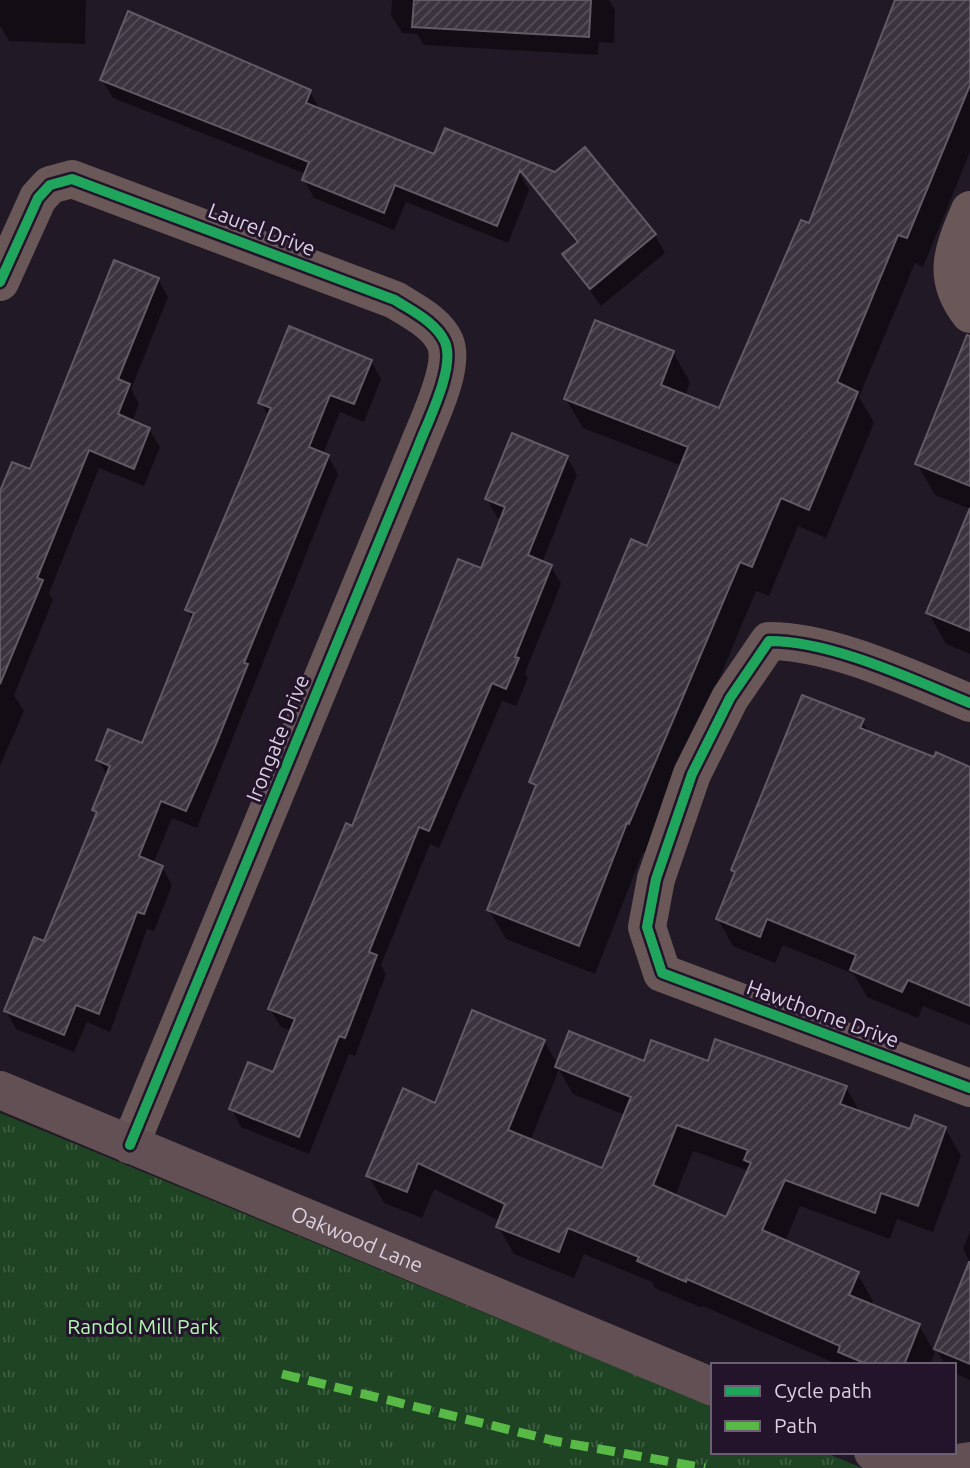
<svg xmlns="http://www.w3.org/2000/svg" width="970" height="1468" viewBox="0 0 970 1468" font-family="Ubuntu,sans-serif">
	<defs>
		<pattern id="grass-tufts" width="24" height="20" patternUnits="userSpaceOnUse" patternTransform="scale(1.75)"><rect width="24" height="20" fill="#1f4423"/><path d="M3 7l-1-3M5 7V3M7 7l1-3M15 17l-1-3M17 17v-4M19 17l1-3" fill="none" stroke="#3f5e43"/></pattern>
		<pattern id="building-hatch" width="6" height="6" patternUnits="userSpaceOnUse" patternTransform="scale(1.75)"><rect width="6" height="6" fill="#3b343f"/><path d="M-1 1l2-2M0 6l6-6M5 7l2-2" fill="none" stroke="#57505a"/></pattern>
	</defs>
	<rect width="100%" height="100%" fill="#221926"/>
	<path fill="url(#grass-tufts)" d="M0,1113l713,294v45h111l38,16h-862z"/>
	<path fill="#0007" fill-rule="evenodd" d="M0,0h86l-1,44 -76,-3 -9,-16z
		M392,0h217l6,10 -1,33 -15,-1 -1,13 -174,-10 -7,-11 -15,-1 -11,-18z
		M897,0h73v152l-47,115 -8,-4 -56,134 15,26 -48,115 -28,-12 -29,70 -13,-5 -110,262 -3,-1 -48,122 -89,-35 -17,-29 47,-120 -5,-8 117,-234 34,-82 -99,-38 -17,-29 107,-47 17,30 -5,14 35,14 90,-184z
		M102,80l208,12 10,18 115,47 120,17 30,-24 70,85 10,18 -64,53 -37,-51 13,-11 -54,-72h-4l10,18 -21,53 -102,-41 -12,28 -80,-32 -10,-19 2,-5 -193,-76z
		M158,279l10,18 -37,92 8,15 -7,18 17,7 11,18 -16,39 -45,-18 -50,125 4,7 -39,95 10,16 -24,55v-271l31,-24z
		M371,361l10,18 -17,43 -24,-10 -17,42 5,2 10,18 -141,354 -25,-10 -19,46 9,3 10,18 -18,46 -7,-2 -37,103 -23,-10 -13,30 -58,-23 -10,-18 39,-67 52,-129 -3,-5 14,-33 -10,-17 44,-15 51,-125 -6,-10 82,-193 -9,-15z
		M970,373v136l-35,-14 -18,-31z
		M567,457l10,18 -35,88 9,3 10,18 -36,89 3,5 -12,28 -14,-5 -63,147 -9,-4 -49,121 5,9 -31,82 -6,-2 -40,100 -68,-27 -10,-19 43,-34 18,-43 -11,-4 -11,-18 83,-181 128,-257 21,-52 -5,-2 -10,-18z
		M970,510v144l-24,-10 -18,-32z
		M862,721l8,12 65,26 35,10v256l-47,-19 -5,12 -51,-21 -13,-23 -71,-29 -8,18 -42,-17 -15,-27 18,-44 -3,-5z
		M544,1041l14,24 151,-2 137,25 14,24 51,19 34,-3 16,28 -28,76 -36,-13 -7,20 -90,-33 -15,35 72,32 16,28 -2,5 48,19 15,27 36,-88v116l-16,-7v-8h-9l-9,-16 -6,16h-91l-136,-59 -1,2 -47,-20 -3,-6 -68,-28 -10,24 -60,-24 -16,-28 2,-5 -66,-32 -12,29 -38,-15 -16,-28 67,-70zM559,1070l14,24 52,21 -22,56 -73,-30zM693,1151l56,20 -22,48 -52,-23z
		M970,1231v31l-7,-13z"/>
	<path fill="url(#building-hatch)" stroke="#625a65" stroke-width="2" fill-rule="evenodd" d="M414,0h177l-2,37 -177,-10z
		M895,0h75v85l-63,153 -9,-3 -61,147 21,10 -49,118 -28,-12 -29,69 -12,-5 -111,262 -2,-1 -48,123 -92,-36 49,-125 -7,-3 102,-243 16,7 41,-99 -124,-48 31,-79 79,31 -13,34 58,23 82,-188 8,3z
		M128,11l183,79 -5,13 128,51 11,-26 110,44 30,-25 71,87 -66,55 -28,-35 16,-12 -58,-72 -23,56 -102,-41 -11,28 -82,-33 7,-18 -209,-82z
		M114,260l45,18 -41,101 12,5 -12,30 32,14 -16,41 -45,-19 -52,128 6,2 -43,104v-193l12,-29 18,7z
		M289,326l83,34 -18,44 -24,-9 -21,52 20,8 -85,208 4,1 -32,80 -30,67 -25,-10 -22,55 24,10 -19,48 -7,-2 -38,102 -23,-9 -12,30 -60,-24 30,-74 10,4 53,-129 -5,-2 18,-44 -14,-6 12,-31 34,14 52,-130 -9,-3 86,-202 -13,-5z
		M967,335l3,1v150l-55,-22z
		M512,433l56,23 -40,99 24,10 -37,92 4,1 -13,31 -14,-6 -63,148 -10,-4 -50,125 8,3 -32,83 -6,-2 -40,101 -70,-28 19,-47 25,10 22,-53 -27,-10 78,-186 6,3 106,-267 23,9 24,-61 -20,-8z
		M970,508v123l-44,-18z
		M802,695l62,24 -4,9 74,29 2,-5 34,15v239l-62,-26 -6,12 -52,-22 6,-15 -89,-36 -7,18 -44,-18 19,-47 -4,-2z
		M472,1010l73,30 -37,90 94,38 29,-71 -76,-30 14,-36 75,30 7,-21 57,21 7,-22 132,47 -7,18 70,25 5,-14 31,12 -28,79 -37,-13 -6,20 -90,-33 -23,50 97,42 -10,23 71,29 -16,41h-35l-31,-13 2,-6 -153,-67 -1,3 -49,-21 2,-4 -71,-29 -9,24 -63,-25 9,-23 -87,-41 -11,29 -41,-16 37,-88 32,15zM677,1125l71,25 -4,10 7,3 -25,54 -73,-32z
		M969,1262h1v102l-36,-15z"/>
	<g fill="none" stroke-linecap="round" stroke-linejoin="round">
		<path stroke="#695857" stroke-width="38" d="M970,210c-17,40 -29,67 0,104
			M0,282l38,-84 12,-13 22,-6 323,121c17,11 41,22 50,42 11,25 -18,81 -27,105l-288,698
			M970,703c-59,-24 -138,-62 -201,-62l-39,57 -38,76 -36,105 -9,48 15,46 308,115"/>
		<g stroke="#625054" stroke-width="38">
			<path id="s1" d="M0,1090l713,297"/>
			<path d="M873,1452c30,7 67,16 97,9"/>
		</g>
		<path stroke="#58b947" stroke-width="9" stroke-dasharray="18 9" stroke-linecap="butt" d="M282,1374l273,67 150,27"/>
		<defs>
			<path id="cycleway" d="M0,282l38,-84 12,-13 22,-6 323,121c17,11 41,22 50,42 11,25 -18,81 -27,105l-288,698
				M970,703c-59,-24 -138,-62 -201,-62l-39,57 -38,76 -36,105 -9,48 15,46 308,115"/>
		</defs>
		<use href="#cycleway" stroke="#24142b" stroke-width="15"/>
		<use href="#cycleway" stroke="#20a55d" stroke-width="10"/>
	</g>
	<g text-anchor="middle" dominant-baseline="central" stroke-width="6" stroke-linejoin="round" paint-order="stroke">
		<g font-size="21" fill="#dbd0e0" stroke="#24142b">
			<text transform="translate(262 229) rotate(21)">Laurel Drive</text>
			<text transform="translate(277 738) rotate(-68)">Irongate Drive</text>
			<text transform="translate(823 1013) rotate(20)">Hawthorne Drive</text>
			<text stroke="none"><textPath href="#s1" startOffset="387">Oakwood Lane</textPath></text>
		</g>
		<g font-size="21" fill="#aff8b0" stroke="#24142b">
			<text x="143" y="1326">Randol Mill Park</text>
		</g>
	</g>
	<rect x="711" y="1363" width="245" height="91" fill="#24142b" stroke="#6d5f73" stroke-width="2"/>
	<rect x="725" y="1386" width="35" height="10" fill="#20a55d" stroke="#6d5f73" stroke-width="2"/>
	<text x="774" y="1398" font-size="21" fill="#dbd0e0">Cycle path</text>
	<rect x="725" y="1421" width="35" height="10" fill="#58b947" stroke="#6d5f73" stroke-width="2"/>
	<text x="774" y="1433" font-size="21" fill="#dbd0e0">Path</text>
</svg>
